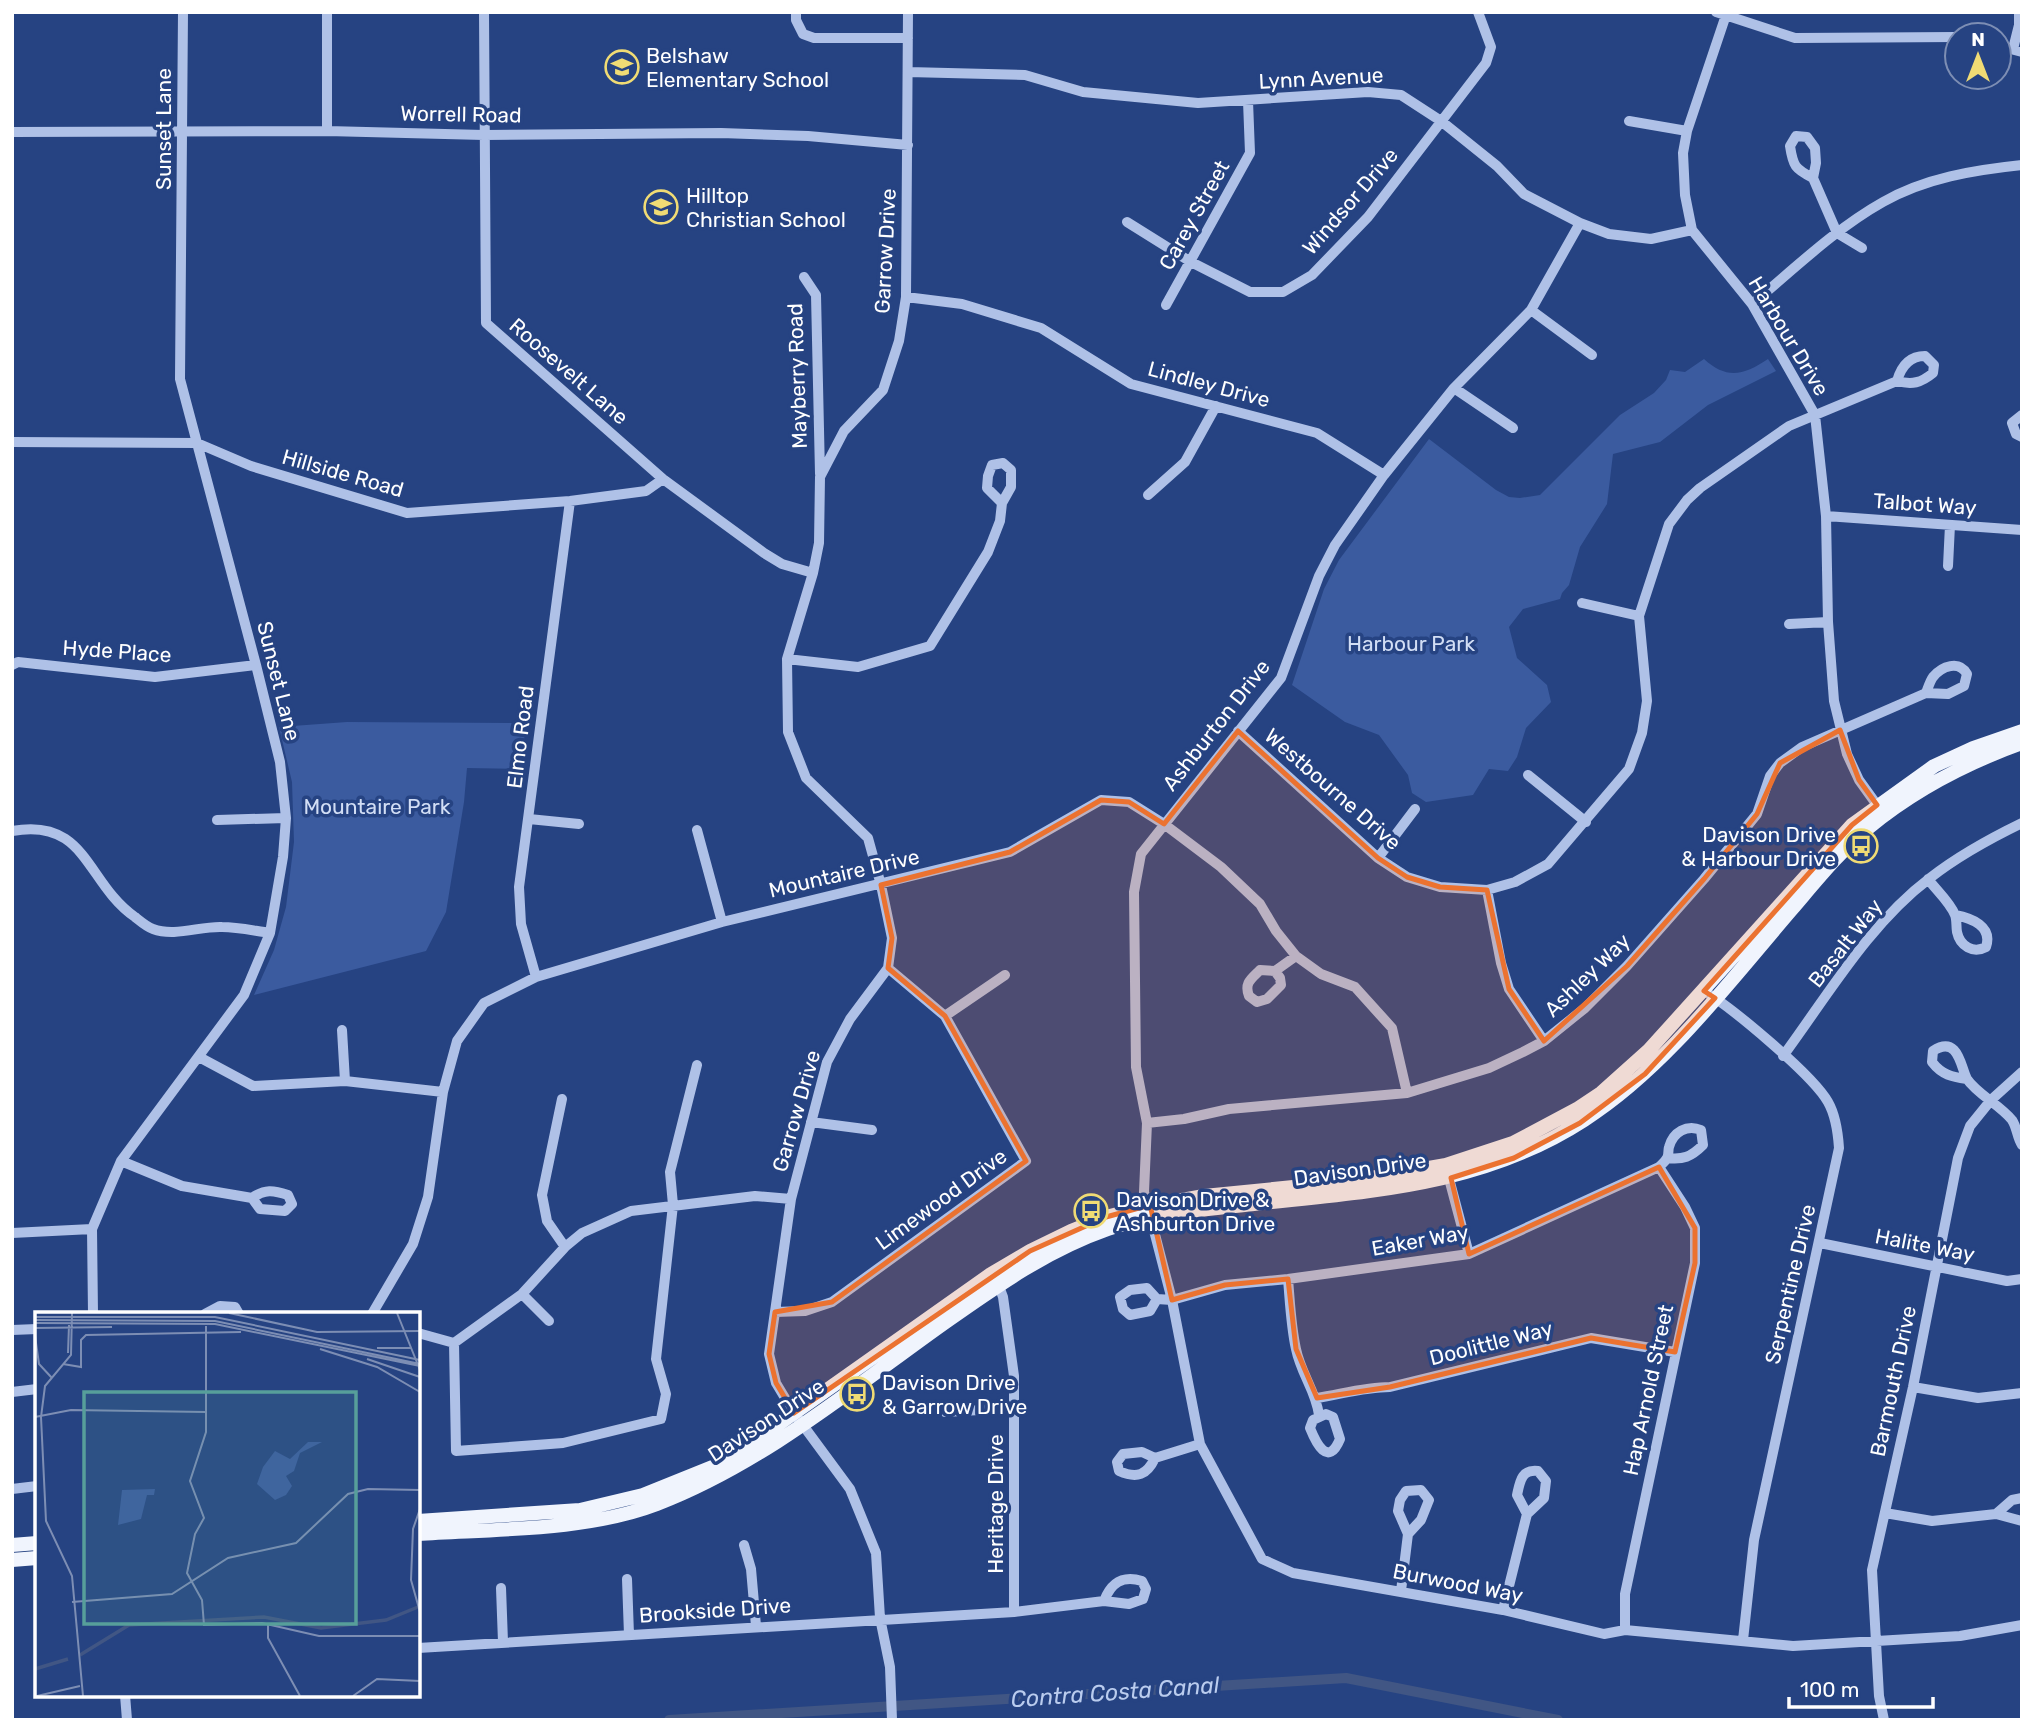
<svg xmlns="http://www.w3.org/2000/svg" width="2034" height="1732" viewBox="0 0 2034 1732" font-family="Rubik,sans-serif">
	<rect width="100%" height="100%" fill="#264382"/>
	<path fill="#3b5b9f" d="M1704,359c23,21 40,16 64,0l8,12 -68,34 -48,37 -47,12 -6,50 -27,43 -11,38 -7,8 -2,6 -37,10 -14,18 8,31 30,27 4,17 -25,26 -9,29 -9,14 -19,-2 -16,26 -47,7 -14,-9 -4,-18 -29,-40 -34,-13 -53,-37 32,-96 15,-29 90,-121 67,51 13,7 11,1 20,-3 80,-80 34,-22 12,-13 4,-10 15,2z
		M347,722l179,1 -5,46 -54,-1 -3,34 -18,110 -20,39 -172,44 20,-45 12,-43 8,-65 -2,-60 -13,-55z"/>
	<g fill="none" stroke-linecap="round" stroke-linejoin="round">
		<path stroke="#415684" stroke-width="10" d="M669,1720l677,-42 212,42"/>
		<path stroke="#afc1e7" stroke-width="10" d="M484,12l2,311 177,156 101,74 18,11 31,9
			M796,12v8l7,14 11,4h94
			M1716,12l79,26 162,-1
			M1727,12l-40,119 -4,22 2,42 7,35 60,74 63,111 11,101 2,106 6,79 13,53 12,26 23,32
			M1999,46l23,6
			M2013,49l6,-24v-13
			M908,72l117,3 58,17 115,11 170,-11 33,3 40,26 56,45 27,28 56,29 29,11 42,5 41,-9
			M1629,121l58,10
			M327,131v-119
			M12,132l315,-1 157,4 237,-2 87,3 100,9
			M1813,178c-18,-9 -20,-12 -23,-32l6,-10 11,1 8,11 1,15 -3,15 24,55 25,15
			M1127,222l64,40 59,30h33l29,-17 56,-58 118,-154 5,-16 -13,-35
			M1580,223l-49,87 -77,78 -70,87 -49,70 -16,31 -38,102 -140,176 -7,38 2,175 11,56 -3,69 28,108 28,144 62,115 31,14 210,37 101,24 21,-4 168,16 167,-10 62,-11
			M804,277l12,18 4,179
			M906,297l56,7 79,24 90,56 186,49 67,42
			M1752,304c42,-35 83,-75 131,-102 42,-24 91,-32 139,-37
			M1166,305l84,-152 -2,-52
			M1531,310l61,45
			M1454,388l59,40
			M2022,415l-10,8 4,11 6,3
			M12,442l185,1 54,23 156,47 163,-12 76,-10 17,-12
			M1148,495l37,-33 31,-56
			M1826,516l196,14
			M1948,566l2,-41
			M1582,603l57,13
			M1789,624l39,-2
			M787,659l71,8 72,-21 58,-94 12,-31 2,-18 9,-16v-17l-8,-7 -11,2 -4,11 -1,12 15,15
			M12,665l6,-3 137,15 101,-12
			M1238,731l140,127 29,19 33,10 47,3 28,-8 33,-18 81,-95 13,-36 5,-32 -8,-85 30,-92 18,-24 13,-12 89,-62 108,-45c15,4 24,2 36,-8l1,-8 -9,-9c-16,0 -24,11 -28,25
			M1528,775l58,47
			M529,819l50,5
			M217,820l69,-2
			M697,830l25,92
			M12,831c75,-14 74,52 123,86 5,4 12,10 18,12 22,8 47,-3 69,-2 16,0 33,4 48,6
			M1378,858l37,-49
			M1928,879c8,11 22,23 27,36 2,5 1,11 2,17 3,14 16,22 29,15 7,-21 -15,-29 -31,-32
			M1487,890l14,73 8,26 35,52
			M1275,971l5,7 1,7 -14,14 -10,3 -8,-6c-5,-13 2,-17 11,-26l15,1 21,-15
			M536,977l-15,-53 -2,-37 51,-386
			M1704,991c27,16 109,84 124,111 8,14 10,31 11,46l-85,392 -11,100
			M945,1016l60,-41
			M342,1030l3,51
			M1783,1056c45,-61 86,-132 147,-178 28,-22 59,-39 92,-55
			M199,1057l54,29 92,-5 98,11
			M1967,1079c-15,-2 -25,-4 -35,-17l1,-11c26,-17 28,18 34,28 10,15 33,26 45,41 5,7 5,18 10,25
			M562,1099l-20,96 5,26 18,26
			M811,1122l61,8
			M1147,1123l37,-4 45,-10 178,-16 82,-25 34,-16 21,-11 41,-33 42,-42 77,-87 53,-65 13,-38 10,-13 22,-16 124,-54 22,1 16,-8 3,-12c-8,-14 -25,-8 -34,3 -3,4 -5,11 -7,16
			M121,1161l61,25 70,12c13,-9 21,-8 36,-3l4,9 -7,7 -25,-2 -8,-11
			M1447,1171l22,83
			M12,1233l80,-4
			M1820,1243l187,38 15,-2
			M1288,1279c2,23 3,48 8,70 5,25 20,42 23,66
			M997,1281l6,16 11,79v236
			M522,1294l27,27
			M1157,1299l-7,12 -20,4 -7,-6 -3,-12 10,-7 17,-2 10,11 15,1 53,-15 63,-6 181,-25 190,-87c3,-3 6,-5 8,-9 2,-3 1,-8 2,-11 4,-15 18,-23 32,-17l2,15c-12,12 -20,15 -36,13
			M775,1312l30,-1 27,-9 194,-141 -81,-145 -57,-48
			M93,1314l-1,-85 29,-68 123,-166 26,-62 13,-76 3,-39 -6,-56 -24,-97 -76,-286 3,-367
			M205,1314l15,-8 15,1 4,7
			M372,1314l41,-70 15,-47 15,-105 14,-51 27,-38 52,-26 186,-55 288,-70 91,-52 28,2 35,22 57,43 39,37 16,27 20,25 25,18 34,13 37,41 15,65
			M12,1330l25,-1
			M418,1333l36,10 68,-49 43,-47 17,-14 49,-22 124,-15 36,3
			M454,1343l2,108 107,-8 98,-24 5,-25 -10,-35 17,-154 -3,-33 27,-107
			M1913,1387l65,11 44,-5
			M12,1392l25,-3
			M1317,1398c25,-4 48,-11 73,-11l201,-49 84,14
			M945,1412l69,-4
			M1326,1414l7,3 7,22c-12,29 -24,4 -30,-11l3,-8z
			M1155,1458c-8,17 -18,21 -36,13l-2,-9 6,-8 19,-2 13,6 45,-14
			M12,1489l25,-3
			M1885,1513l47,8 64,-7 26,7
			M1996,1514l16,-14 10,-2
			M744,1545l7,24 5,57
			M627,1579l2,56
			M501,1588l2,54
			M1401,1591l7,-57 -10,-23 2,-11 6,-9 15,-1 8,10 -8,20 -13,14
			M1503,1610l24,-96 17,-16 2,-17 -8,-10c-17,-2 -18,11 -21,24l10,19
			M1625,1630v-36l70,-331v-35l-10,-21 -26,-40
			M418,1648l596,-36 90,-11 25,3 14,-5 3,-10 -4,-8c-20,-6 -31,2 -38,20
			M125,1695l2,25
			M892,1720l-2,-53 -10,-49 -4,-65 -26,-64 -56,-76 -18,-30 -7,-29 22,-155 36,-137 23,-43 38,-51 4,-30 -11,-53 -13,-47 -62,-60 -18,-46 -1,-73 26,-86 6,-30 1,-66 24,-46 39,-41 16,-49 7,-44 2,-285
			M1884,1720l-5,-24 -7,-126 41,-183 45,-229 12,-32 21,-26 31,-28"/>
		<path stroke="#f0f4fd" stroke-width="14" d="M418,1521l162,-11 63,-15 72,-29 48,-31 228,-161 39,-23 41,-20 35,-14 43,-11 55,-10 150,-15 92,-16 67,-22 64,-34 24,-16 48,-43 203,-225 82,-59 39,-18 49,-17
			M418,1534c75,-5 169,-3 239,-30 107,-41 198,-118 290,-183 51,-36 101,-71 161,-92 47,-16 98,-20 146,-25 117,-13 228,-18 330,-84 80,-51 146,-139 208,-211 24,-28 48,-58 76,-81 46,-38 98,-65 154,-85
			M12,1545l25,-2
			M12,1560l25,-2"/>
	</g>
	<path fill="#eb7230" fill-opacity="0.2" stroke="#eb7230" stroke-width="5" stroke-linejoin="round" d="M1840,730l19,50 18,25 -25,20 -148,166 11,7 -70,76 -65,49 -66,35 -63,20 18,76 190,-87 36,61v35l-20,89 -84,-14 -201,49 -73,11 -21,-49 -8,-70 -63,6 -53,15 -22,-95 -44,12 -76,34 -236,162 -18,-30 -7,-29 6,-42 57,-10 194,-141 -81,-145 -57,-48 4,-30 -11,-53 129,-33 91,-52 28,2 35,22 74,-93 140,127 29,19 33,10 47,3 22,99 35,52 83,-75 77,-87 53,-65 23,-51z"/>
	<defs>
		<symbol id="school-ring" viewBox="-11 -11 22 22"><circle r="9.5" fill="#264382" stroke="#f0db74" stroke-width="1.5"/><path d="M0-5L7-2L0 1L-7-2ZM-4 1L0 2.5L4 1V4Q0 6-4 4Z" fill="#f0db74"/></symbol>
		<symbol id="bus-ring" viewBox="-11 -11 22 22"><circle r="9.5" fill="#264382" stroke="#f0db74" stroke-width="1.5"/><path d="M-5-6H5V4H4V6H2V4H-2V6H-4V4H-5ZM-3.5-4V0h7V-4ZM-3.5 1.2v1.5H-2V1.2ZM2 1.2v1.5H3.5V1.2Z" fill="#f0db74"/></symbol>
	</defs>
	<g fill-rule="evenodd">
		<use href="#school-ring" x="603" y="48" width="38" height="38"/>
		<use href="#school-ring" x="642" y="188" width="38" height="38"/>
		<use href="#bus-ring" x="1842" y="827" width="38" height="38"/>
		<use href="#bus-ring" x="1072" y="1192" width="38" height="38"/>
		<use href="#bus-ring" x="838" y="1375" width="38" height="38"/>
	</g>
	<g text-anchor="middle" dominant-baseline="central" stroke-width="7" stroke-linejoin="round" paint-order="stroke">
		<g font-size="21" fill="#fff" stroke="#264382" text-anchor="start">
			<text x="646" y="55">Belshaw<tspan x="646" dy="24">Elementary School</tspan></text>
			<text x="686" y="195">Hilltop<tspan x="686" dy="24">Christian School</tspan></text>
			<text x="1836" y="834" text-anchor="end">Davison Drive<tspan x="1836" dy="24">&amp; Harbour Drive</tspan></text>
			<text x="1116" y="1199">Davison Drive &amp;<tspan x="1116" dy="24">Ashburton Drive</tspan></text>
			<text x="882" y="1382">Davison Drive<tspan x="882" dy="24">&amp; Garrow Drive</tspan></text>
		</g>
		<g font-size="21" fill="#fff" stroke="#264382">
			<text transform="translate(1321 78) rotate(-3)">Lynn Avenue</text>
			<text transform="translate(461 114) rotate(1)">Worrell Road</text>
			<text transform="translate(163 129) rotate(-90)">Sunset Lane</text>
			<text transform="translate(1350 201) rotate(-49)">Windsor Drive</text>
			<text transform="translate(1194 215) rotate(-61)">Carey Street</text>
			<text transform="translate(885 251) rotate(-87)">Garrow Drive</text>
			<text transform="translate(1789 336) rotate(59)">Harbour Drive</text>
			<text transform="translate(569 371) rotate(41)">Roosevelt Lane</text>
			<text transform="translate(797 376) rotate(-92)">Mayberry Road</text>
			<text transform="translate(1209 384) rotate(15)">Lindley Drive</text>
			<text transform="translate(343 473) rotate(16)">Hillside Road</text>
			<text transform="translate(1925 504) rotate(4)">Talbot Way</text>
			<text transform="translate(117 651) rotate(4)">Hyde Place</text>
			<text transform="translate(279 681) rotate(76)">Sunset Lane</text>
			<text transform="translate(1216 725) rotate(-52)">Ashburton Drive</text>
			<text transform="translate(520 737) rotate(-83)">Elmo Road</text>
			<text transform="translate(1333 789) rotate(41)">Westbourne Drive</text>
			<text transform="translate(844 873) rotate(-13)">Mountaire Drive</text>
			<text transform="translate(1845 943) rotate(-52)">Basalt Way</text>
			<text transform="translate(1587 975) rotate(-44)">Ashley Way</text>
			<text transform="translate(796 1111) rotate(-74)">Garrow Drive</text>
			<text transform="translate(1360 1169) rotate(-8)">Davison Drive</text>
			<text transform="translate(941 1199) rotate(-36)">Limewood Drive</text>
			<text transform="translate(1420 1240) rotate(-10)">Eaker Way</text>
			<text transform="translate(1925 1245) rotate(11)">Halite Way</text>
			<text transform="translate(1790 1284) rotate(-77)">Serpentine Drive</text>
			<text transform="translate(1491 1343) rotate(-14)">Doolittle Way</text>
			<text transform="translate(1893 1381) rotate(-78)">Barmouth Drive</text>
			<text transform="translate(1648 1390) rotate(-78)">Hap Arnold Street</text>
			<text transform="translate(766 1420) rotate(-33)">Davison Drive</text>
			<text transform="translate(995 1504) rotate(-90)">Heritage Drive</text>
			<text transform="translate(1458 1583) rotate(11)">Burwood Way</text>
			<text transform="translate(715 1610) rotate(-4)">Brookside Drive</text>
		</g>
		<g font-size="21" fill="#d2def5" stroke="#264382">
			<text x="1411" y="643">Harbour Park</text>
			<text x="377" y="806">Mountaire Park</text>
		</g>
		<g font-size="23" font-style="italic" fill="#baccee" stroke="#264382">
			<text transform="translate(1115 1692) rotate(-4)">Contra Costa Canal</text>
		</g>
	</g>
	<g transform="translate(35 1312)">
		<rect width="385" height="385" fill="#264382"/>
		<path d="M273,130h14l-22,11 -6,18 -8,5 6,10 -6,9 -11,5 -18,-16 6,-17 12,-16 15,8zM120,177l-1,6h-7l-6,24 -23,6 4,-35z" fill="#3b5b9f"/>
		<path fill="none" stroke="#415684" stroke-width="3.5" d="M45,343l49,-30 135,-8 57,11 65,-8 32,-13M0,357l33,-10"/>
		<path fill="none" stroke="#7d8eb4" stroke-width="2" d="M37,1l-1,42 -26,31 -4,31 5,104 26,55 11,120M194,1l88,19 103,-1M362,1l23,57M0,5h180l205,43M0,8l180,1 205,43M0,11l180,1 205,42M171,14v106l-16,49 14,37 -9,16 -8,39 15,27 2,25 58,-2 57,13h101M0,16l77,-1M0,24l4,28 13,14M342,36h34M285,37l57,18 43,25M33,41l1,-28M332,47l53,18M28,52l18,3v-27l5,-5 155,-3M0,105l36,-7 135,2M385,197l-7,20 -2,51 9,32M37,290l100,-8 56,-36 68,-15 52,-49 20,-5 52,1M233,312v14l32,58M2,384l43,-10M318,384l24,-17 43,2"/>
		<path fill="#579f9a" fill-opacity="0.15" stroke="#579f9a" stroke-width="3.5" d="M49,80h272v232h-272z"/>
		<rect width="385" height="385" fill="none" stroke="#fff" stroke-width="3.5"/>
	</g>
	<rect width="2034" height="1732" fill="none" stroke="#ffffff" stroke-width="28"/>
	<g transform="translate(1978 56)"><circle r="33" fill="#264382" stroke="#7d8eb4" stroke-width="2"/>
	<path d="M0-5L12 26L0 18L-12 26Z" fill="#f0db74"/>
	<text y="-10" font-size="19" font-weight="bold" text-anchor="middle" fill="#ffffff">N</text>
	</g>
	<path d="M1789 1697v10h144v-10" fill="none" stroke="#ffffff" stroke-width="3.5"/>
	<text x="1800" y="1697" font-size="21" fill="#ffffff" stroke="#264382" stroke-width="5" paint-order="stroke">100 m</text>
</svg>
